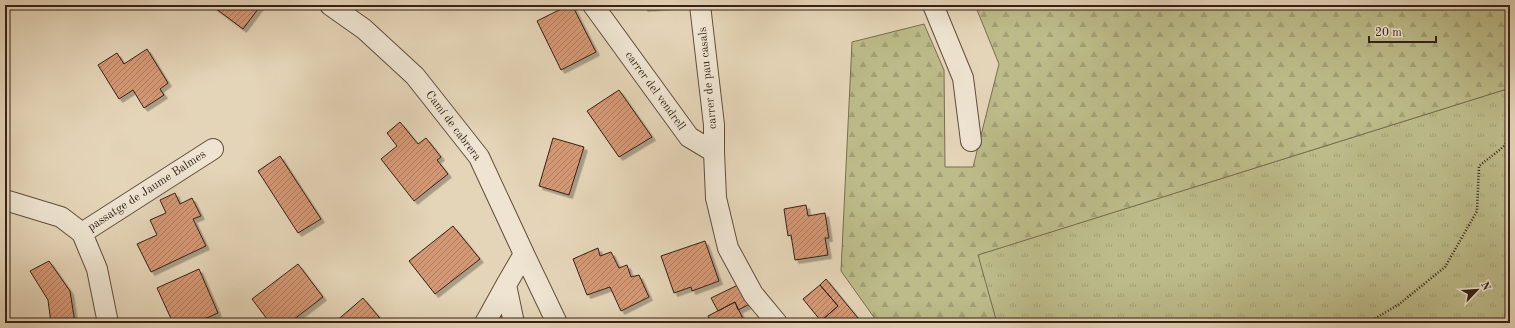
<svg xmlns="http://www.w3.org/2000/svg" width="1515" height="328" viewBox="0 0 1515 328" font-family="'Old Standard TT',serif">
	<defs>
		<pattern id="grass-tufts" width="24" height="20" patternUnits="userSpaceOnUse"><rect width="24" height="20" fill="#bcbb89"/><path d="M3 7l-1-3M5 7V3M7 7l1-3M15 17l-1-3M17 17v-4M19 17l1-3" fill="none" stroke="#a2a076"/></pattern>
		<pattern id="forest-firs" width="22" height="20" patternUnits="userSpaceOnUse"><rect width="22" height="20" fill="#bcbb89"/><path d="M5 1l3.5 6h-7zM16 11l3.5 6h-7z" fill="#a2a076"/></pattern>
		<pattern id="building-hatch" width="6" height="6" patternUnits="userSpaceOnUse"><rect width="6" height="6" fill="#d59874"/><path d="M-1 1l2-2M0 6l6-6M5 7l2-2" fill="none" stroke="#ae7c5e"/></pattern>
		<filter id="shadow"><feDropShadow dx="3.5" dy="3.5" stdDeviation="0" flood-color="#0004"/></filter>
	</defs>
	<rect width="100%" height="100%" fill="#e5d5b8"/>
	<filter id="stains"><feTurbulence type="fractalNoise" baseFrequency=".005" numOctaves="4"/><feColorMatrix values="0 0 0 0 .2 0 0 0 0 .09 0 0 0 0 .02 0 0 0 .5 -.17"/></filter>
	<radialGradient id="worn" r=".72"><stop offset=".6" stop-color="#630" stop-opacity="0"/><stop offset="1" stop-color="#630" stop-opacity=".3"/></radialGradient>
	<path fill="url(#grass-tufts)" stroke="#786e50" d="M1510,88v235h-513l-20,-68z"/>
	<path fill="url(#forest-firs)" stroke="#786e50" d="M975,5h535v83l-532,167 19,68h-119l-37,-52 11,-229 72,-18 20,46 1,97h28l26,-103z"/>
	<path fill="url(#building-hatch)" stroke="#352116" filter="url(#shadow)" d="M211,5h50l-18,24z
		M569,5h3l24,47 -35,18 -24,-49z
		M644,5h33l-33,3z
		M147,49l21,34 -8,6 4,6 -20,13 -11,-18 -14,9 -21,-34 19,-12 7,11z
		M619,90l33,47 -33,20 -32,-46z
		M400,122l18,22 8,-6 15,19 -4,3 11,14 -34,27 -33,-42 16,-13 -10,-13z
		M553,138l31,9 -15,48 -30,-9z
		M280,156l41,63 -23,14 -40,-62z
		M175,193l5,11 12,-6 9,18 -8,3 13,27 -55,26 -14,-28 20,-9 -7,-15 16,-7 -6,-13z
		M806,205l2,11 17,-3 4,25h-4l3,17 -33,5 -4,-25 -3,1 -4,-27z
		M453,226l27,33 -45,35 -26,-33z
		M705,241l14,40 -27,10 -1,-4 -17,6 -13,-37z
		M598,248l2,8 11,-4 8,16 8,-3 4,12 8,-2 10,22 -28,14 -11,-24 -23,8 -14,-36z
		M49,261l21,30 5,32h-24l-3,-23 -18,-29z
		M298,264l25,33 -34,26h-19l-18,-24z
		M199,269l19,44 -23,10h-22l-16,-35z
		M826,279l36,44h-39l-2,-2 17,-15 -18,-21z
		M740,284l10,20 -12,6 -3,-8 -17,9 -7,-13z
		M820,285l18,21 -17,15 -18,-22z
		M363,298l21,25h-50z
		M735,302l10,21h-34l-3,-7z"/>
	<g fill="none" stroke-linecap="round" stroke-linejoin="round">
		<defs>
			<path id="street" d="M330,5l34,24 51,47 64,81 45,97 -18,31 8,38
				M593,5l96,132 25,15 2,46 12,50 25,46 24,29
				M700,5l14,120v27
				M933,5l30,73 8,63
				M5,200l56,17 21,16 15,36 11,54
				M82,233l131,-84
				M524,254l33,69
				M485,323l21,-38"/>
		</defs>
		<use href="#street" stroke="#614e3e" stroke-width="22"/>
		<path stroke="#352116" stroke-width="2.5" stroke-dasharray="1 2" stroke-linecap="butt" d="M1367,323l31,-18 47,-38 32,-56 2,-45 23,-18 8,-9"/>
		<use href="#street" stroke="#eee4d1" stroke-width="20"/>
	</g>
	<g text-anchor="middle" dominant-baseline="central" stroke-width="4" stroke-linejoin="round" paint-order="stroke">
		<g font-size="12" fill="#352116" stroke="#eee4d1">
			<text transform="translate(708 78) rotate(-96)">carrer de pau casals</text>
			<text transform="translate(655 91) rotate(54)">carrer del vendrell</text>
			<text transform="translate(453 126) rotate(53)">Camí de cabrera</text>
			<text transform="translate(147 191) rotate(-33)">passatge de Jaume Balmes</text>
		</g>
	</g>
	<rect width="1515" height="328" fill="none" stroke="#e5d5b8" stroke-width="20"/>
	<rect x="6" y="6" width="1503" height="316" fill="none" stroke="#352116" stroke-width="2"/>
	<rect x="10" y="10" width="1495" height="308" fill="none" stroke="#352116"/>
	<g transform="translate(1477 290) rotate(65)" stroke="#eee4d1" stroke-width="3" paint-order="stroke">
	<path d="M0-3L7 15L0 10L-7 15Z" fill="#352116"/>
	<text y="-6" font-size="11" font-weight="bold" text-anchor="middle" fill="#352116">N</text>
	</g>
	<path d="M1369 36v6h67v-6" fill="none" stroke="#352116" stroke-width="2"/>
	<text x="1375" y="36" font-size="12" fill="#352116" stroke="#eee4d1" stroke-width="3" paint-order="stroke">20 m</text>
	<rect width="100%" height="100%" filter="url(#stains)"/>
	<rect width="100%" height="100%" fill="url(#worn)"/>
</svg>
